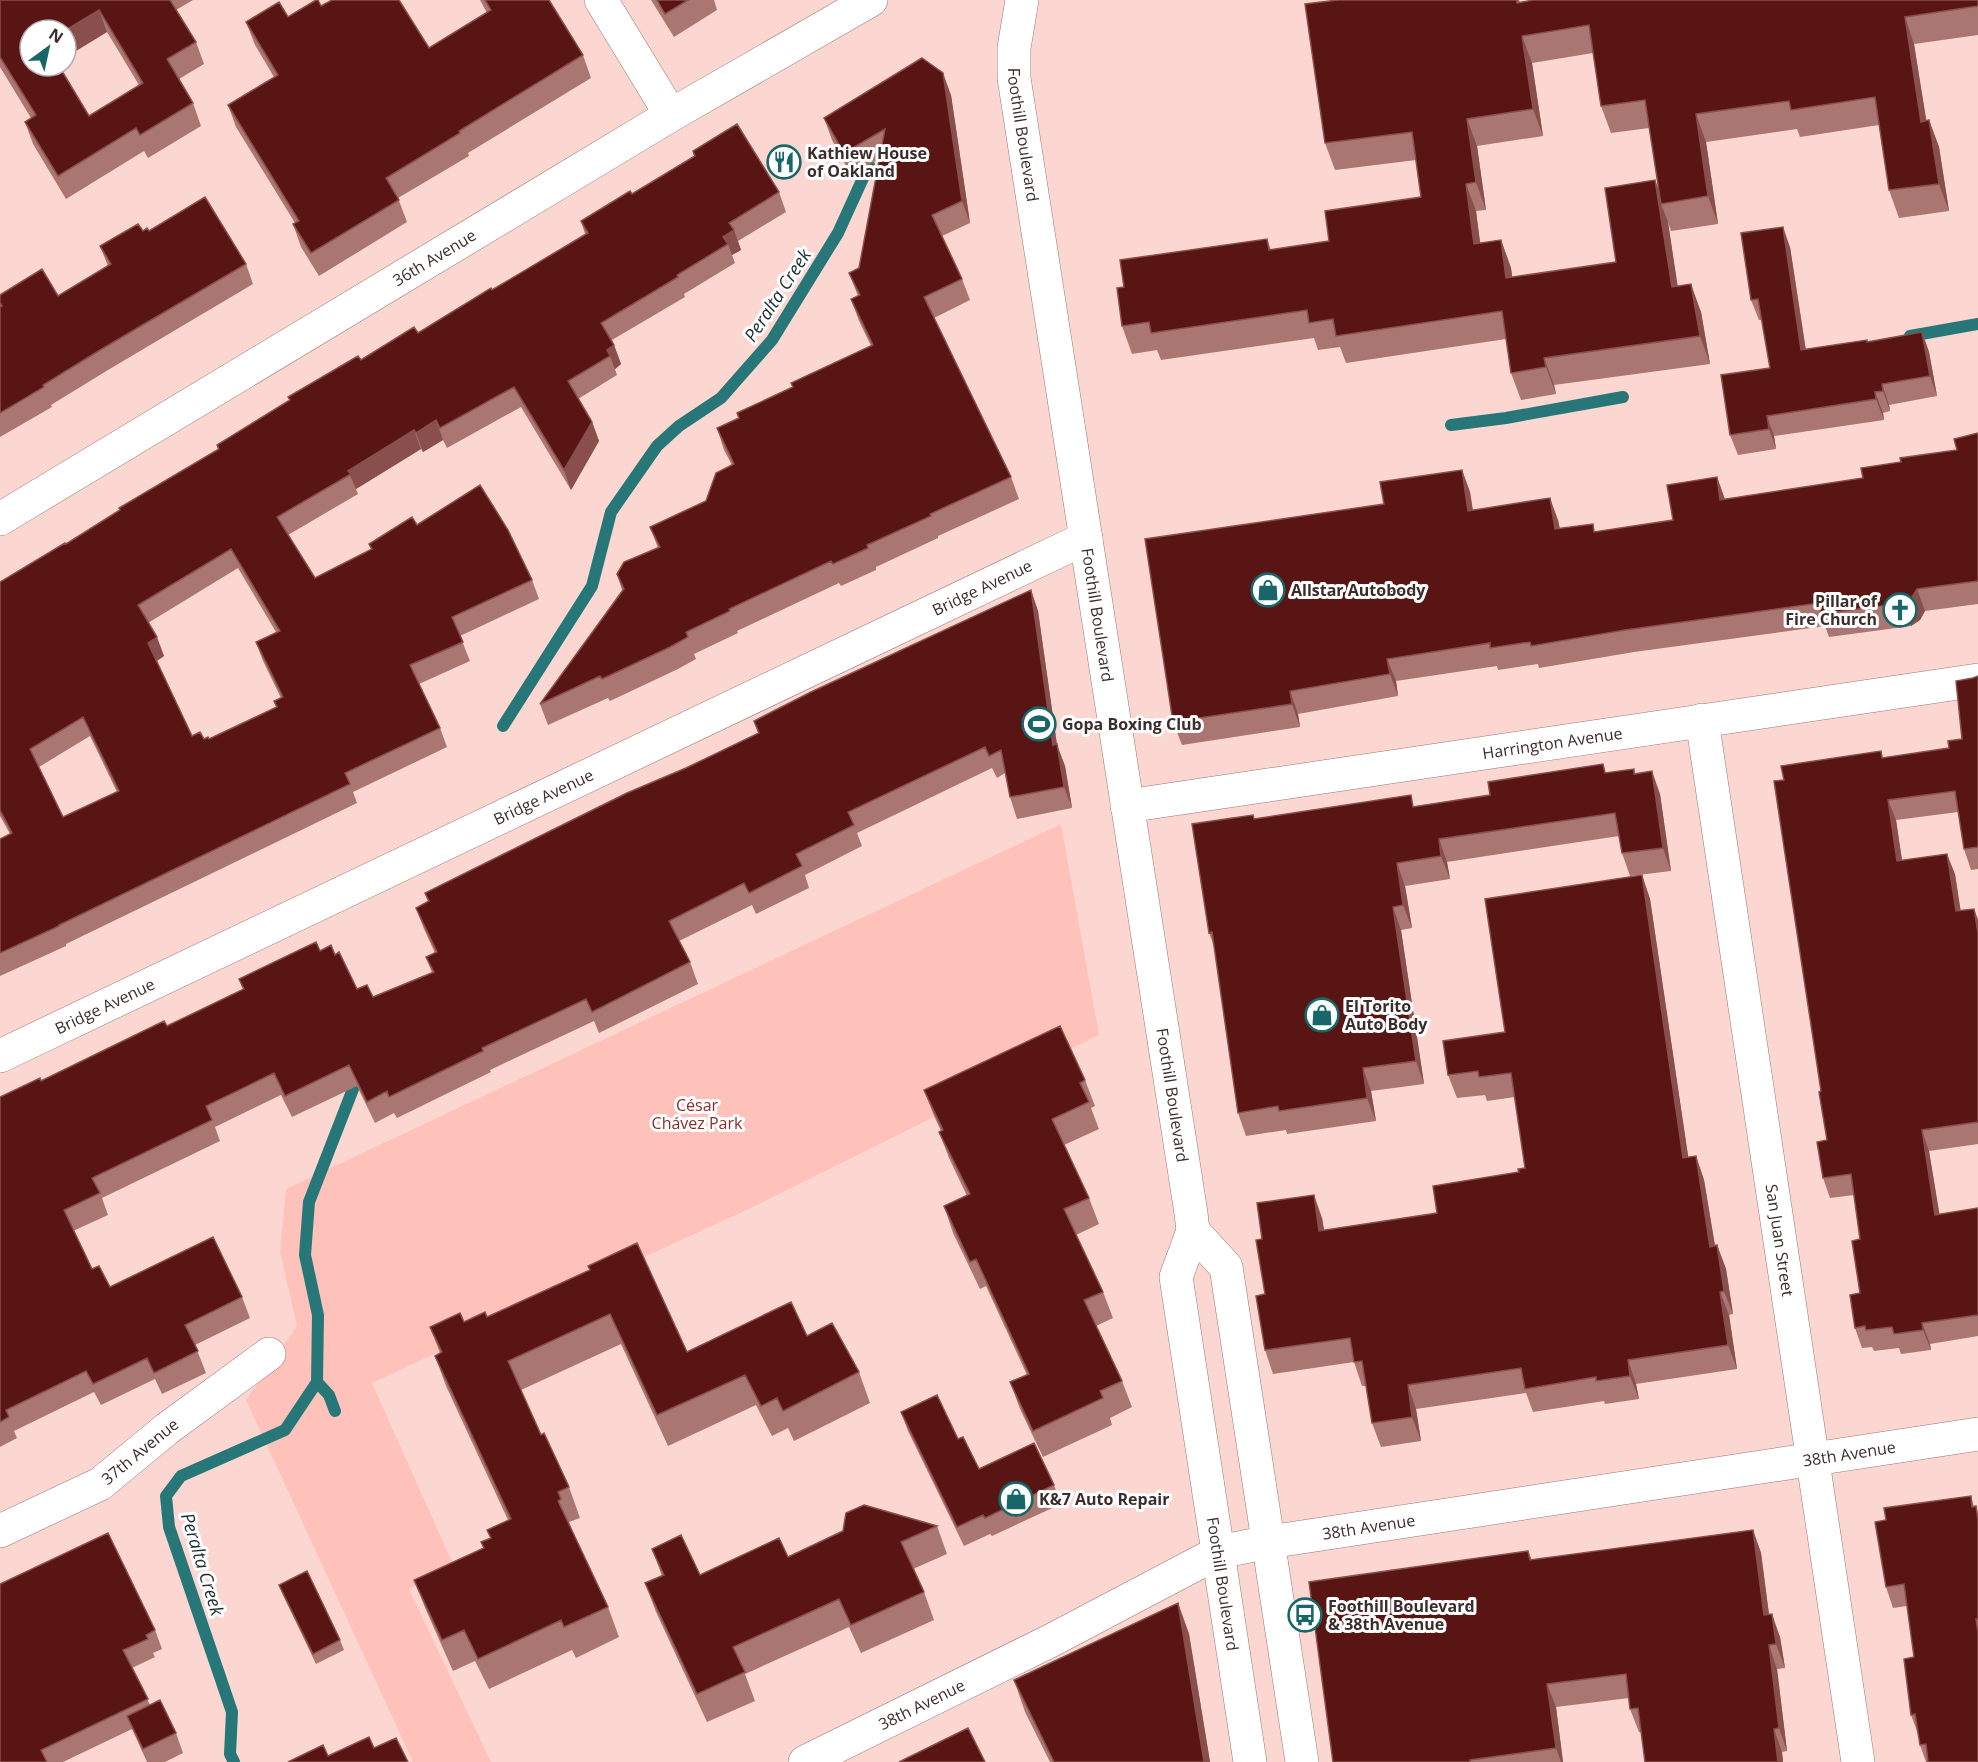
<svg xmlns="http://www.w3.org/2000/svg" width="1978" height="1762" viewBox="0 0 1978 1762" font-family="'Open Sans',sans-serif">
	<rect width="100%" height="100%" fill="#fcd7d2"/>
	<path fill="#fec2bb" d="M1061,824l38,211 -344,171 -383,177 81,181 -44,25 82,173h-78l-167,-362 51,-74 -17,-74 6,-63z"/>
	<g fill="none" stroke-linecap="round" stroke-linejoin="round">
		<path stroke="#277778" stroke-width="12" d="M1910,336l68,-12
			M1451,425l55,-7 117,-21
			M503,726l89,-140 19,-74 46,-66 22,-20 42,-28 51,-58 66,-107 31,-68
			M317,1382l12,13 6,16
			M234,1762l-4,-8 2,-42 -63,-185 -3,-31 15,-20 104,-46 32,-48 1,-67 -13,-60 4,-53 44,-113"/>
		<defs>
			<g id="minor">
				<path d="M601,0l70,115"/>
				<path id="s1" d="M0,519l671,-404 200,-115"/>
				<path id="s2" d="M1702,720l156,1042"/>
				<path id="s3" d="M1127,806l851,-126"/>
				<path id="s4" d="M0,1056l1086,-518"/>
				<path id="s5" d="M0,1531l100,-47 68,-56 101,-74"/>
			</g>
			<g id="tertiary">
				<path id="s6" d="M805,1762l247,-122 167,-88 50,-10 709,-108"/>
			</g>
			<g id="secondary">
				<path id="s7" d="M1022,0l-8,48v30l177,1135 2,18 -17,46 74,485"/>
				<path d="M1193,1231l33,36 76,495"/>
			</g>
		</defs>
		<use href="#minor" stroke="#987672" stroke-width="34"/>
		<use href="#tertiary" stroke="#987672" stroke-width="34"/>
		<use href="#secondary" stroke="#987672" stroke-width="34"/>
		<use href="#minor" stroke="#fff" stroke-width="33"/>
		<use href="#tertiary" stroke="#fff" stroke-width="33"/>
		<use href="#secondary" stroke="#fff" stroke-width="33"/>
	</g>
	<path fill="#aa7672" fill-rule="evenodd" d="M0,0h193l-17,10 20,32 8,22 -25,15 14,24 8,23 -53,32 -4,-7 -78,48 -33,-55 -8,-22 6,-4 -31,-51zM30,30h36v27l41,-25 32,53 -50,31z
		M480,0h69l34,55 8,23 -123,75 1,3 -71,42 9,24 -88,54 -18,-29 -8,-23 2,-1 -59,-96 -8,-22 46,-28 -19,-32 -9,-23 42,-5 33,-11 108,42 58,-35z
		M651,0h63l3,10 -43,27z
		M1338,0h181l1,2 458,-2v35l-64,9 12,77 3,-1 10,27 10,64 -50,7 -10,-28 -10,-65 -79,12 -3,-8 -91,13 12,82 -47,7 -3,-9 9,64 24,26 9,52 -156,21 2,9 -35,6 -10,-27 -5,-34 -160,24 -6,-16 -22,3 -4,-12 -153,22 -4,-10 -25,4 -10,-28 2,-39 143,-48 4,11 58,-9 92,-44 -5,-37 -81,10 -10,-27zM1593,53l8,53 10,27 38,-5 10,61 -43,73 -104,15 -1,-9 -10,-28 -21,3 -4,-32 10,-1 -9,-64 66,-10 -11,-73z
		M951,95l19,128 -28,13 20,43 8,21 -36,18 77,159 8,22 -81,37v2l-62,29v3l-35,16 -2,-3 -102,48 1,2 -44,21 2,5 -18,10 -68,32 -2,-3 -60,27 -8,-21 82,-114 -5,-16 41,-26 -8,-21 56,-26 26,-36 -8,-15 -7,-22 22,-10 132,-72 -12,-25 -8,-22 7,-3 -9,-23 10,-5 20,-109 -28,16 -19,-35 -8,-22z
		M693,151l86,41 7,20 -48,29 3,9 -9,5 3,8 -51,31 1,3 -73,43 9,24 -6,5 2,6 -39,24 14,23 7,19 -28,49 -50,-83 -74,41 -4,-8 -20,12 -2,-3 -65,40 2,5 -70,41 27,43 56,-28 -2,-6 48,-19 115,55 7,19 -79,37 10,25 -51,23 21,44 7,19 -94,45 4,11 -291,141v2l-66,30v-137l10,-5 -10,-18v-234l66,-38 152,-94 -1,-5 144,-85 57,-27 74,-43 93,-56 -4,-13 51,-27 62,-38zM238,568l38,64 -20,10 7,19 18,37 -7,3 2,6 -67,32h-5l-12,-3 -35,-75 7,-5 -16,-33zM90,736l27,56 -54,25 -24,-50z
		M143,231h6l97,33 7,20 -145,86 -57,35 1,2 -52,30v-142l58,1 50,-30 -8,-20z
		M1790,247l16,103 61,-8 55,-10 7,20 8,44 -48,9 1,6 -7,2 1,7 -110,16 2,13 -38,6 -8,-20 40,-67 -8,-48h-3l-8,-20z
		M1978,433v171l-53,7 -5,9 -9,6 -82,11 -4,-11 -191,26 -95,16 -1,-4 -40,6 -1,-4 -101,15 2,15 -100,18 2,13 -118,18 -9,-23 211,-218 78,-34 8,22 3,18 85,10 2,9 36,3 77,-12 44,-43 8,22 138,-21 38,-16 56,-12z
		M1031,590l7,21 19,134 8,21 7,42 -55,11 -7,-22 -5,-24 -8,5 -5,-10 -135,65 5,13 -57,29 4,13 -53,26 -4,-9 -73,36 11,21 8,22 -99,49 -5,-12 -104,49 1,2 -94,46 -3,-5 -19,10 -18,-37 -65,31 -11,-22 -66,32 5,14 -118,57 6,17 -35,16 19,38 18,18 132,10 8,21 -55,27 11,28 -44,21 -7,-15 -54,26 -7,-13 -80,39 3,7 -17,9v-350l41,-16 126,-55 76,-36 -4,-11 81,-28 15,4 22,34 16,8 59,-24 -6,-16 9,-4 -11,-24 -8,-21 12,-6 -3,-9 333,-160 -4,-12z
		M1978,676v193l-7,1 -7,-21 -6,-37 -62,8 6,40 53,14 5,37 14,-2 4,11v224l-49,7 10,63 39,-6v128l-48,8 1,6 -30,4 -2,-6 -25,3 -2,-4 -10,1 -7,-20 5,-35v-54l-6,-44 -24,3 -7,-20 4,-38 -6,-49 60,-340 2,7 66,-10 13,-9 11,-61z
		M1634,769l1,5 25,20 11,77 -41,5 -8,-23 -3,-17 -172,26 3,17 -45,7 7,42 -11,2 23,154 -53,7 5,30 -89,13 -1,-4 -40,6 -8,-23 -24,-167 -5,-13 45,-114 161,-13 75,-11 116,-22z
		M1642,875l8,24 38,258 8,-1 8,24 11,66 2,-1 9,24 7,45 -4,1 8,54 -101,15 3,15 -34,5 -1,-3 -71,11 -7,-19 -110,16 5,32 -40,6 -9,-24 -6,-37h-4l-8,-24 -81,12 -8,-24v-56l-3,-55 60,-21 2,12 113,-17 82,-41 6,-4 -10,-71 -28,4 -2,-6 -28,3 -9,-23 57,-43z
		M1085,1080l10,26 -4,2 8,21 -35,16 25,53 10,26 -23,11 27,57 10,26 -17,8 26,55 10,26 -22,11 2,7 -69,32 -23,-48 -10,-27 17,-7 -41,-89 -6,3 -27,-56 -9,-27 23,-10 -18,-38 -10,-26 2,-1 -7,-15 -10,-26z
		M589,1270l98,82 120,-16 52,36 11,31 -76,38 -6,-13 -16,8 -16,-31 -88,41 -47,-102 -100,46 20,45 28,52 11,31 -11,4 3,8 36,77 11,30 -43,21 -4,-8 -83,39 -14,-28 -22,10 -27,-61 -12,-30 69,-32 7,-10 -3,-8 21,-10 -62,-134 -11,-30 5,-3 -10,-26 34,-5 23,-5z
		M901,1412l57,27 21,30 75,16 7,19 -69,32 -2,-2 -26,12 -56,-115z
		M1971,1496l3,11 2,-1 2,7v249h-52l-6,-17 -2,-11 -7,-19 3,-58 -7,-51 -14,2 -7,-21v-67z
		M937,1526l10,28 -34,15 11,23 10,28 -73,33 -12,-26 -104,47 10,27 -48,21 -51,-110 -11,-29 17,-7 -10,-27 48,26z
		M1753,1530l8,23 8,61 11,23 5,31 -8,1 10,82 -5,1 1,10h-138l-4,-30h-2l-9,-23 -1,-11 -73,9 7,55h-230l195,-211 4,9z
		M0,1584l155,46 7,19 -9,4 2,4 -23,11 18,37 26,28 7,20 -18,9h-18l-15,-33 -69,33h-63z
		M279,1585l61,55 4,10 -28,14 -33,-69z
		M1178,1603l11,31 21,128h-160l-25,-50 -11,-32z"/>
	<path fill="#894f4c" d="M99,10l8,22 -41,25v-27z
		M1905,17l9,27 17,105 -10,-27z
		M1522,36l10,27 11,73 -10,-27z
		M943,73l8,22 19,128 -8,-22z
		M1696,114l10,28 12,82 -10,-28z
		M1467,119l10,27 9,64 -10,-28z
		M1929,120l10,27 10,64 -10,-27z
		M1655,180l9,23 -3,1 7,18 14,92 -10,-27z
		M1466,184l10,27 8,61 -10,-28z
		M1783,227l7,20 19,124 -8,-21z
		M734,230l7,20 -9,5 -4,-11 -5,-7z
		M1501,240l10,28 5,37 -10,-27z
		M1691,284l10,28 9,52 -10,-28z
		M1922,332l7,20 8,44 -7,-20z
		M614,345l7,19 -6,5 -5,-13 -3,-6z
		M1544,358l10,27 2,9 -10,-27z
		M1882,384l7,21 1,6 -7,-20z
		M1875,392l8,21 1,7 -8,-21z
		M1767,416l7,20 2,13 -7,-20z
		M436,420l7,20 -20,12 -7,-19z
		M592,422l7,19 -28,49 -7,-20z
		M414,430l7,19 -65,40 -8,-18z
		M1462,470l8,22 6,41 -8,-22z
		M1717,477l8,23h-5z
		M1550,498l8,22 6,32 -9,-23z
		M1917,589l8,22 -5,9 -9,6 -8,-23z
		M1031,590l7,21 19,134 8,21 7,42 -8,-21 -11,-42z
		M157,637l7,19 -9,6 -7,-19z
		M1387,659l9,22 2,15 -8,-22z
		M1290,691l8,23 2,13 -8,-23z
		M1652,771l8,23 11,77 -8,-23z
		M1888,800l8,20 9,61 -8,-20z
		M1439,839l8,23 3,17 -9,-23z
		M1947,854l8,20 9,58 -8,-21z
		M1397,863l8,23 7,42 -9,-23z
		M1642,875l8,24 42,283 -9,-24z
		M1393,907l8,23 23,154 -8,-23z
		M1974,909l4,11v13z
		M1363,1068l8,23 5,30 -9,-23z
		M1922,1130l7,21 14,84 -8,-20z
		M1696,1156l8,24 15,90 -9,-23z
		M1314,1195l8,23 6,36 -9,-23z
		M1717,1245l9,24 7,45 -9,-23z
		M1720,1292l9,23 8,54 -9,-24z
		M1922,1323l8,21 1,6 -8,-20z
		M1628,1360l8,24 3,15 -9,-23z
		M1408,1385l8,24 5,32 -9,-24z
		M1753,1530l8,23 11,85 -8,-23z
		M1178,1603l11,31 21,128h-6z
		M1772,1614l8,23 5,31 -9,-24z
		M1769,1645l8,24 10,82 -8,-23z
		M1547,1684l9,23 7,55h-2l-5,-14z
		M1774,1729l8,23 1,10h-5z"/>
	<path fill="#581513" stroke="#894f4c" stroke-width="1.5" fill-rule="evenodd" d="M0,0h170l26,42 -29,17 26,44 -53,32 -4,-7 -78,48 -33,-54 11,-7 -36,-58zM99,10l44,73 -54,33 -30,-50h-29v-36h36z
		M316,0h2l3,6 11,-6h67l30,48 62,-38 -6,-10h64l34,55 -124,76 1,2 -74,45 13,22 -88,53 -18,-29 6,-3 -71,-116 50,-30 -32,-53 33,-20 9,15z
		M657,0h31l-23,14z
		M1338,0h179v3l16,-3h445v6l-73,11 16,105 8,-2 10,64 -50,6 -14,-93 -84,13 -2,-9 -93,13 12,82 -47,8 -16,-104 -44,6 -12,-81 -67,11 11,73 -66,10 9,63 -10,2 8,60 27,-4 5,38 110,-16 -11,-74 50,-8 17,107 19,-3 9,52 -156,22 2,9 -35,6 -9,-62 -166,25 -3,-17 -24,4 -2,-13 -156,23 -2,-11 -27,4 -5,-38 7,-1 -4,-27 147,-21 2,11 60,-9 -4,-30 96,-14 -9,-65 -87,11 -20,-139z
		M922,58l21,15 19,128 -30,14 30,64 -38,18 87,180 -81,37 1,2 -64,29 1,3 -35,16 -2,-3 -102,48 1,2 -44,21 2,5 -18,10 -68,32 -2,-3 -60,28 84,-115 -7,-15 7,-12 36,-15 -10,-20 56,-26 10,-28 18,-9 -17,-36 22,-10 -2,-5 56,-26 -2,-4 82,-38 -22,-46 9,-4 -11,-22 10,-5 26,-139 -41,24 -20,-35z
		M737,124l42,68 -50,31 5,7 -11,7 5,7 -51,31 1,2 -77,46 13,22 -7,5 3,6 -42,25 24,41 -28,48 -50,-83 -74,41 -4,-8 -20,13 -2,-3 -66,41 3,3 -74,43 38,61 57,-29 -3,-5 43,-27 5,8 63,-40 28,45 24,50 -80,37 11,25 -53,23 30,63 -95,45 5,11 -291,141v1l-59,27v-114l12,-6 -12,-23v-228l65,-39 1,1 54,-34 -1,-2 100,-59 -2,-4 73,-45 -2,-3 70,-41 3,4 53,-33 4,6 73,-45 1,2 96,-57 -7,-12 49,-30 2,3 63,-38 -2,-5zM231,549l49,82 -24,11 27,55 -9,4 3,6 -68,32 -1,-2 -4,2 -4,-7 -8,4 -44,-93 9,-6 -19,-32zM83,717l36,74 -56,26 -33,-68z
		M205,197l41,67 -146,86 -57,35 1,2 -44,26v-106l2,-1 -2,-3v-8l42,-26 16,27 53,-32 -11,-18 38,-22 5,7 4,-3 2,3z
		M1783,227l18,123 66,-10v2l55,-10 8,44 -48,8 1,7 -8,1 1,7 -109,17 2,13 -39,6 -9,-60 49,-7 -12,-69 -7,1 -10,-67z
		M1978,433v148l-61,8 -5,8 -9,6 -82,11 -2,-11 -194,27 -94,16 -1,-4 -40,6v-5l-103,16 3,15 -100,17 2,13 -119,18 -28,-183 239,-35 -4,-22 82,-12 6,41 82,-13 5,31 38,-5 1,8 79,-12 -6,-35 50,-8 3,23 143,-22 -2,-10 40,-6 -1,-4 57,-8 -3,-11z
		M1031,590l22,155 4,-1 7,43 -54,10 -9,-47 -12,6 -4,-9 -137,65 6,13 -58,29 6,12 -53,27 -5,-10 -75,38 21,41 -98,50 -6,-13 -104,49 1,3 -94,46 -2,-6 -20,11 -18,-37 -64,31 -11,-23 -68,33 6,14 -120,58 8,15 -36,17 28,59 7,-3 11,21 103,-50 29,60 -57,28 13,26 -44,22 -7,-15 -54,26 -7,-13 -80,39 3,7 -9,5v-325l40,-19 1,3 123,-60 3,5 77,-37 -5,-10 77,-37 4,9 11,-6 4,10 4,-3 18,37 10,-4 6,12 61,-25 -8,-15 11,-5 -21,-44 13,-7 -4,-8 202,-100 59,-25 73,-35 -5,-12 57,-29z
		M1978,676v171l-14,2 -9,-58 -67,9 9,61 50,-7 9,57 18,-2 4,24v189l-56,8 13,85 43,-7v107l-56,8 1,7 -29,4 -2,-7 -26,3 -1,-4 -10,2 -5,-33 10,-2 -8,-52 8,-2 -9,-65 -28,4 -6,-36 10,-2 -8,-48 2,-1 -47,-310 10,-1 -3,-14 100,-15 1,7 67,-10 -1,-7 14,-2 -6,-58 17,-3z
		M1603,764l2,9 29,-4v5l18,-3 11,77 -41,5 -7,-40 -176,26 2,17 -44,7 6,42 -10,2 23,154 -53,7 4,30 -88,13 -1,-5 -40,7 -26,-181 -3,1 -17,-109 61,-9 1,4 157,-24 2,12 77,-12 -2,-13z
		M1642,875l41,283 13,-2 14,91 7,-2 7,46 -4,1 8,53 -100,15 2,16 -34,5v-4l-71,12 -4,-21 -113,17 4,32 -40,6 -10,-62 -8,1 -4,-24 -85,12 -9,-54 9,-2 -9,-54 6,-1 -5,-36 57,-8 5,36 118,-18 -4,-27 86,-14 -1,-3 7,-1 -14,-95 -32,4 -1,-6 -30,4 -5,-34 62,-9 -20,-133z
		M1060,1026l25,54 -5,3 9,19 -37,17 37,79 -25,11 39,83 -19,8 38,81 -22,10 3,7 -70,33 -23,-49 19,-8 -53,-115 -6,3 -26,-56 26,-12 -31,-62 4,-2 -19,-40z
		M637,1243l50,109 104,-50 16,34 25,-13 27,49 -76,39 -6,-13 -16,8 -16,-31 -88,40 -47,-101 -102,47 33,74 3,-2 25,54 -11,5 3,7 -3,2 50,106 -44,20 -3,-7 -83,39 -14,-29 -22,10 -28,-60 70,-32 -3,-6 10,-4 -4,-8 24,-11 -76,-163 7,-4 -12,-25 30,-14 4,9 21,-10 2,5 103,-47 -2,-4z
		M937,1395l21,44 5,-2 16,32 55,-26 20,42 -69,33 -2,-3 -26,12 -56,-115z
		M1971,1496l1,11 4,-1 2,15v98h-2l2,14v129h-50l-2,-18 -6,1 -5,-31 -4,1 -7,-56 10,-2 -10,-73 -18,3 -11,-65 11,-2 -2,-12z
		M864,1505l73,21 -36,16 23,50 -73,33 -12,-26 -106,48 12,25 -48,22 -52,-111 19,-8 -12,-26 29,-14 19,40 79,-37 9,19 55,-26 3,-18z
		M1753,1530l11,85 8,-1 4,30 -7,1 10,83 -5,1 4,33h-133l-7,-54 -8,1 -4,-35 -79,10 9,64 -86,12v2h-137l-24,-180 219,-31 2,9z
		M108,1533l47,97 -9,5 2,4 -25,11 25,49 -107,51 6,12h-47v-178z
		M307,1571l33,69 -27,14 -34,-69z
		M1178,1603l26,159h-150l-40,-82z
		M160,1700l16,33 -33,16 -16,-33z
		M968,1728l17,34h-86z
		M369,1737l5,11 22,-10 12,24h-120l35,-17 5,11z"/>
	<defs>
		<symbol id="restaurant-ring" viewBox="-11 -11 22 22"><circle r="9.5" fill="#fff" stroke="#186667" stroke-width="1.5"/><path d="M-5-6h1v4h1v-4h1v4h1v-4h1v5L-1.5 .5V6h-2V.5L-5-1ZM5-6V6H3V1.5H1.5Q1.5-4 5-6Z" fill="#186667"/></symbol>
		<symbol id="shop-ring" viewBox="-11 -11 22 22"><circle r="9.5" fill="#fff" stroke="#186667" stroke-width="1.5"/><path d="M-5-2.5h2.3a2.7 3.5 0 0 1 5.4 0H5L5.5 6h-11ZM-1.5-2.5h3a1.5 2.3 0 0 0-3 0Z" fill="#186667"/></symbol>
		<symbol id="church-ring" viewBox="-11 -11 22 22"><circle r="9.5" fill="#fff" stroke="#186667" stroke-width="1.5"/><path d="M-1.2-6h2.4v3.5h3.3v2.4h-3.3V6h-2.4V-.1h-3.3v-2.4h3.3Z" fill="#186667"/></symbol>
		<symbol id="stadium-ring" viewBox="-11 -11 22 22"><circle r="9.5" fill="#fff" stroke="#186667" stroke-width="1.5"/><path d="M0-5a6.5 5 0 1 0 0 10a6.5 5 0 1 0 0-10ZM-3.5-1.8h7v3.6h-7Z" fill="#186667"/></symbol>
		<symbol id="bus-ring" viewBox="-11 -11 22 22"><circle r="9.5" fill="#fff" stroke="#186667" stroke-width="1.5"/><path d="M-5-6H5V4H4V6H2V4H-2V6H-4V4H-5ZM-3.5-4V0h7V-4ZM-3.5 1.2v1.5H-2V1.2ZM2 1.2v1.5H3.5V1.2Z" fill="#186667"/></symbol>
	</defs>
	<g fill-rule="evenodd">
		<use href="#restaurant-ring" x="765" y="143" width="38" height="38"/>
		<use href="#shop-ring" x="1249" y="571" width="38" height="38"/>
		<use href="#church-ring" x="1881" y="591" width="38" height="38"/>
		<use href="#stadium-ring" x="1020" y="705" width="38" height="38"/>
		<use href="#shop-ring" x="1303" y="996" width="38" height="38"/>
		<use href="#shop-ring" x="997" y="1480" width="38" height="38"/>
		<use href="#bus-ring" x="1286" y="1596" width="38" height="38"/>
	</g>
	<g text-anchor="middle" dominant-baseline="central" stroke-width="6" stroke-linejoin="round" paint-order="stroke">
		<g font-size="16" fill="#3b2d2b" stroke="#fff">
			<text stroke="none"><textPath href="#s7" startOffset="136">Foothill Boulevard</textPath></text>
			<text stroke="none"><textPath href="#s1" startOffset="507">36th Avenue</textPath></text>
			<text stroke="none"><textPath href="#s4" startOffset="1088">Bridge Avenue</textPath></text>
			<text stroke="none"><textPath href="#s7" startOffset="622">Foothill Boulevard</textPath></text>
			<text stroke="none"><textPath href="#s3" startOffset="430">Harrington Avenue</textPath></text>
			<text stroke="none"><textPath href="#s4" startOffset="602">Bridge Avenue</textPath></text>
			<text stroke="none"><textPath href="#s4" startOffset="116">Bridge Avenue</textPath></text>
			<text stroke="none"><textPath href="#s7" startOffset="1108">Foothill Boulevard</textPath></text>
			<text stroke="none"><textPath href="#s2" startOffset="526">San Juan Street</textPath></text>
			<text stroke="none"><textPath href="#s5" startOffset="162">37th Avenue</textPath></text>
			<text stroke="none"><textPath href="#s6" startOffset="1102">38th Avenue</textPath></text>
			<text stroke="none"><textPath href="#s6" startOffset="616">38th Avenue</textPath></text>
			<text stroke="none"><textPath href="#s7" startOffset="1605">Foothill Boulevard</textPath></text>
			<text stroke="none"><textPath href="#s6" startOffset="130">38th Avenue</textPath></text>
		</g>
		<g font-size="16" font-weight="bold" fill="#3b2d2b" stroke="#fff" text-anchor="start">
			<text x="807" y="153">Kathiew House<tspan x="807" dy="18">of Oakland</tspan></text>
			<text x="1291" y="590">Allstar Autobody</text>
			<text x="1877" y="601" text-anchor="end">Pillar of<tspan x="1877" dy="18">Fire Church</tspan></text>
			<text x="1062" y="724">Gopa Boxing Club</text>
			<text x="1345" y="1006">El Torito<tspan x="1345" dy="18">Auto Body</tspan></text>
			<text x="1039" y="1499">K&amp;7 Auto Repair</text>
			<text x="1328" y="1606">Foothill Boulevard<tspan x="1328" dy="18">&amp; 38th Avenue</tspan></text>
		</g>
		<g font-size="16" fill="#8b2d28" stroke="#fff">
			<text x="697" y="1105">César<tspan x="697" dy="18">Chávez Park</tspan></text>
		</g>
		<g font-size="18" font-style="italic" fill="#1a2e2e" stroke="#fff">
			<text transform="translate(777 295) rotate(-57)">Peralta Creek</text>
			<text transform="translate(203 1564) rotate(73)">Peralta Creek</text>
		</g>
	</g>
	<g transform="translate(48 48) rotate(33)"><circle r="28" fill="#ffffff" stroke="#b1abaa" stroke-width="1.5"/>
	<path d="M0-4.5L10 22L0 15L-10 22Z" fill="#186667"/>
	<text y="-9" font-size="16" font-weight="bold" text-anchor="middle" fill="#3b2d2b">N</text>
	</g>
</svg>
